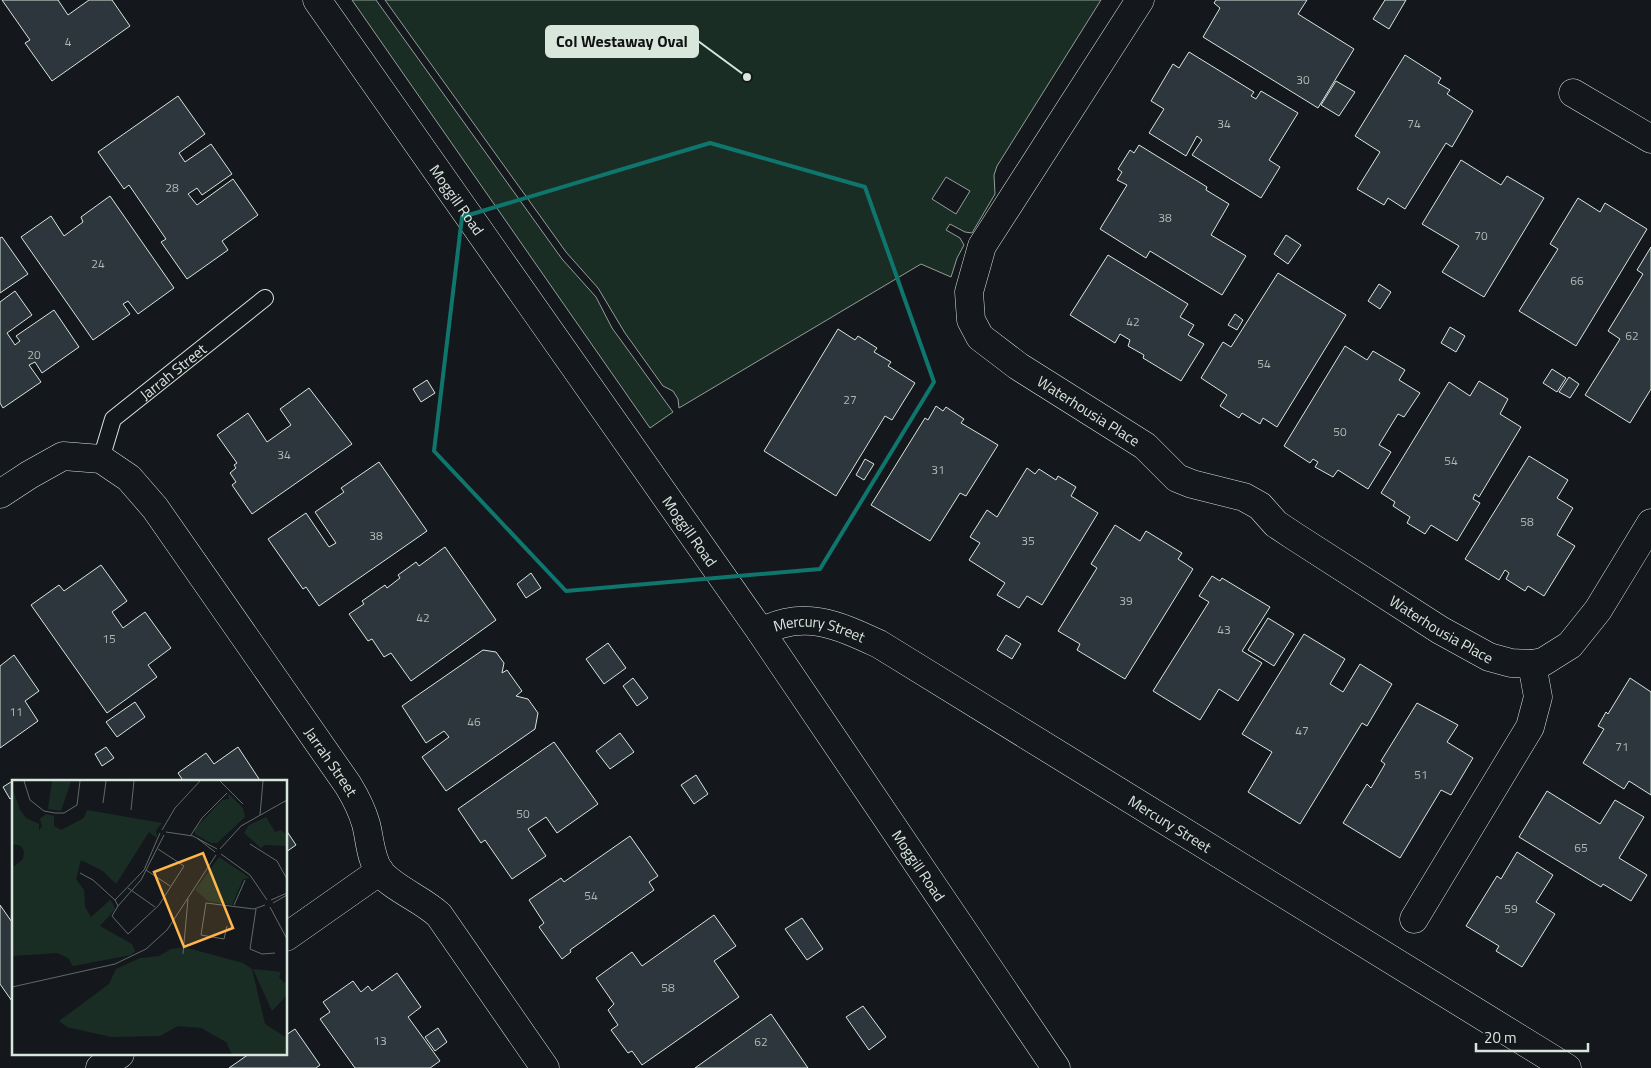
<svg xmlns="http://www.w3.org/2000/svg" width="1651" height="1068" viewBox="0 0 1651 1068" font-family="'Titillium Web',sans-serif">
	<rect width="100%" height="100%" fill="#14181c"/>
	<path fill="#1a2d24" stroke="#939e99" fill-rule="evenodd" d="M352,0h24l186,259 34,38 16,31 61,84 -23,16z
		M385,0h716l-104,166 -3,9 1,19 -23,39 -7,-1 -15,-8 -4,6 14,8 4,7 -7,13 -6,19 -30,-13 -242,144 -1,-9 -5,-8 -10,-5 -38,-53 -27,-45 -32,-36zM946,177l24,14 -14,23 -24,-15z"/>
	<path fill="#2c363c" stroke="#d8e6dc" d="M2,0h56l10,15 21,-15h23l18,26 -78,55 -27,-38 5,-3z
		M1216,0h91l-9,14 56,35 -36,59 -115,-71 17,-29 -6,-5z
		M1385,0h21l-17,29 -16,-10z
		M1189,52l65,40 -3,4 5,3 5,-8 37,22 -29,47 11,7 -19,31 -69,-43 10,-15 -5,-4 -11,20 -37,-23 15,-24 -13,-8 22,-37 6,4z
		M1405,55l36,23 -3,5 12,7 -3,4 26,17 -21,36 -6,-4 -41,66 -17,-11 -4,7 -27,-16 23,-37 -25,-16z
		M1336,81l19,11 -16,24 -18,-11z
		M178,96l27,38 -26,19 6,9 26,-18 21,30 -30,21 -5,-7 -9,6 9,11 36,-26 25,36 -36,26 6,9 -41,29 -26,-37 5,-3 -37,-54 -5,4 -26,-37z
		M1139,145l68,42 -1,3 23,14 -18,31 35,21 -24,39 -72,-44 -4,7 -46,-29 27,-44 -10,-5 5,-8 -4,-3 12,-19 4,3z
		M1461,160l40,25 6,-9 37,22 -60,99 -42,-25 17,-26 -37,-22z
		M110,196l64,92 -36,26 -10,-13 -5,3 7,10 -37,26 -72,-103 30,-21 13,20 19,-14 -2,-5z
		M1578,198l22,14 5,-9 42,26 -71,117 -57,-35 39,-62 -8,-5z
		M1286,235l15,10 -13,19 -14,-10z
		M2,237l26,37 -28,19v-55z
		M1651,247v142l-21,34 -45,-28 35,-56 -12,-8 35,-57 -6,-4z
		M1108,255l80,49 -8,13 14,8 -6,10 16,9 -23,37 -38,-23 1,-3 -16,-9 2,-6 -10,-6 -5,9 -45,-28z
		M1278,273l68,42 -69,112 -14,-9 -3,6 -18,-11 -3,5 -19,-12 7,-11 -26,-17 22,-36 8,5z
		M1379,284l12,8 -11,17 -12,-8z
		M15,291l17,24 -25,18 8,12 5,-4 -4,-5 38,-26 25,37 -37,26 -7,-11 -6,3 12,17 -38,26 -3,-5v-101z
		M1235,314l8,6 -6,10 -9,-5z
		M1450,327l15,9 -9,16 -15,-9z
		M838,329l17,11 3,-4 19,12 -3,4 17,10 -3,4 27,17 -23,37 -7,-4 -49,80 -72,-45z
		M1345,346l22,14 6,-9 32,19 -6,10 21,13 -16,24 -6,-3 -19,31 12,7 -23,37 -30,-19 -5,7 -18,-10 3,-5 -5,-3 -3,4 -26,-17z
		M1552,369l14,9 -9,14 -14,-9z
		M1569,377l10,7 -9,14 -11,-6z
		M427,380l8,13 -14,9 -8,-13z
		M1479,381l29,18 -8,15 21,13 -42,70 -4,-3 -2,5 7,4 -23,38 -26,-16 -6,9 -18,-11 3,-6 -17,-11 2,-4 -14,-9 68,-111 21,14z
		M309,388l43,56 -100,70 -20,-29 4,-3 -6,-9 6,-5 -2,-3 3,-2 -20,-28 31,-22 19,29 24,-17 -11,-16z
		M936,406l7,5 3,-4 18,12 -3,4 37,22 -32,51 -6,-3 -30,48 -59,-36 54,-87 3,2z
		M1529,456l39,24 -11,18 16,10 -16,27 18,11 -31,50 -16,-10 -3,5 -19,-12 3,-6 -4,-3 -6,10 -34,-21z
		M865,459l9,5 -10,16 -8,-5z
		M379,462l48,69 -108,75 -13,-19 -3,2 -35,-50 38,-26 23,34 7,-4 -21,-31 29,-20 -3,-4z
		M1027,468l8,6 4,-5 17,11 2,-4 18,11 -5,9 27,17 -56,92 -15,-9 -8,12 -22,-13 8,-12 -36,-23 11,-17 -10,-6 17,-27 10,7z
		M1115,525l25,16 6,-10 36,22 -4,6 15,10 -68,110 -48,-29 3,-6 -22,-13 39,-63 -6,-4z
		M445,547l51,73 -85,61 -20,-28 -7,4 -12,-18 -4,2 -19,-27 15,-10 -2,-3 23,-16 2,3 13,-10 -2,-3 18,-13 3,4z
		M101,565l26,36 -15,11 11,16 22,-16 26,36 -23,17 9,12 -50,36 -76,-108 28,-20 5,6z
		M531,573l10,15 -15,10 -9,-14z
		M1212,576l8,5 2,-3 48,29 -28,44 20,12 -24,38 -19,-12 -19,31 -47,-29 56,-89 -10,-6z
		M1268,618l26,16 -20,32 -26,-16z
		M1304,634l41,25 -15,25 13,8 17,-28 32,20 -25,42 -5,-3 -62,101 -52,-32 24,-40 -30,-18z
		M1006,635l15,9 -9,15 -15,-9z
		M608,643l18,25 -22,16 -18,-25z
		M483,650l13,2 8,11 -2,10 5,-3 15,21 -6,5 12,3 10,14 -3,16 -89,62 -24,-34 27,-20 -5,-6 -18,12 -24,-37z
		M14,655l25,36 -14,10 13,20 -38,27v-82z
		M633,678l15,20 -11,8 -14,-20z
		M1630,678l21,14v103l-22,-14 -5,8 -41,-26 21,-34 -6,-3 8,-14 2,2z
		M135,702l10,15 -28,20 -11,-15z
		M1417,703l41,22 -11,17 26,16 -22,37 -10,-5 -41,68 -57,-35 24,-39 4,4 14,-24 -4,-3z
		M620,733l14,19 -24,17 -14,-18z
		M554,742l44,62 -41,29 -11,-16 -18,12 18,27 -34,23 -27,-39 -4,3 -23,-34z
		M106,747l8,11 -12,8 -7,-12z
		M238,747l23,35h-77l-6,-9 28,-20 8,11z
		M696,775l12,19 -14,10 -13,-19z
		M14,780v16l-4,3 -7,-12z
		M1547,791l53,33 15,-24 29,17 -25,41 28,17 -16,26 -28,-17 -2,3 -82,-50z
		M286,830l10,15 -10,7z
		M630,836l28,40 -9,6 5,8 -84,60 1,2 -9,7 -23,-32 5,-4 -15,-23 32,-22 3,4z
		M1517,852l36,23 -17,27 19,12 -33,53 -26,-16 3,-5 -33,-20 31,-50 4,3z
		M0,905l14,20v79l-14,-20z
		M714,915l22,31 -22,15 25,36 -97,68 -10,-14 -4,2 -17,-23 7,-5 -10,-15 6,-6 -18,-26 36,-26 10,14z
		M802,918l21,31 -16,11 -22,-31z
		M397,973l24,34 -13,10 32,44 -10,7h-75l-35,-49 10,-7 -7,-10 30,-21 8,11 7,-6 4,5z
		M863,1006l23,31 -17,13 -23,-33z
		M771,1014l37,54h-113z
		M438,1028l9,14 -12,9 -10,-14z
		M295,1029l25,36 -4,3h-87l20,-14h37v-19z"/>
	<g fill="none" stroke-linecap="round" stroke-linejoin="round">
		<defs>
			<g id="service">
				<path id="s1" d="M101,459l12,-40 152,-121"/>
			</g>
			<g id="minor">
				<path id="s2" d="M1140,0l-158,246 -13,46 2,28 9,17 38,29 127,80 32,32 15,6 52,13 16,9 16,18 18,12 146,94 49,27 22,6 21,1 11,-2 27,-17 28,-35 53,-87"/>
				<path d="M1573,93l78,46"/>
				<path id="s3" d="M0,494l29,-19 34,-19 38,3 28,19 26,30 193,277c8,13 14,25 18,39 4,15 4,34 14,48 14,17 42,27 59,43l106,153"/>
				<path id="s4" d="M761,632c43,-23 77,-7 118,12l688,424"/>
				<path d="M1414,919l116,-192 8,-30 -6,-33"/>
				<path d="M286,937l94,-66"/>
				<path d="M100,1068l20,-14"/>
			</g>
			<g id="primary">
				<path id="s5" d="M317,0l444,632 295,436"/>
			</g>
		</defs>
		<use href="#service" stroke="#d8e6dc" stroke-width="18"/>
		<use href="#minor" stroke="#d8e6dc" stroke-width="29"/>
		<use href="#primary" stroke="#d8e6dc" stroke-width="29"/>
		<use href="#service" stroke="#14181c" stroke-width="16"/>
		<use href="#minor" stroke="#14181c" stroke-width="28"/>
		<use href="#primary" stroke="#14181c" stroke-width="28"/>
	</g>
	<path fill="none" stroke="#0f766e" stroke-width="4" stroke-linejoin="round" d="M710,143l155,44 69,195 -114,187 -254,22 -132,-140 28,-234z"/>
	<g text-anchor="middle" dominant-baseline="central" stroke-width="4" stroke-linejoin="round" paint-order="stroke">
		<g font-size="12" fill="#adbab4">
			<text x="68" y="41">4</text>
			<text x="1303" y="79">30</text>
			<text x="1224" y="123">34</text>
			<text x="1414" y="123">74</text>
			<text x="172" y="187">28</text>
			<text x="1165" y="217">38</text>
			<text x="1481" y="235">70</text>
			<text x="98" y="263">24</text>
			<text x="1577" y="280">66</text>
			<text x="1133" y="321">42</text>
			<text x="1632" y="335">62</text>
			<text x="34" y="354">20</text>
			<text x="1264" y="363">54</text>
			<text x="850" y="399">27</text>
			<text x="1340" y="431">50</text>
			<text x="284" y="454">34</text>
			<text x="1451" y="460">54</text>
			<text x="938" y="469">31</text>
			<text x="1527" y="521">58</text>
			<text x="376" y="535">38</text>
			<text x="1028" y="540">35</text>
			<text x="1126" y="600">39</text>
			<text x="423" y="617">42</text>
			<text x="1224" y="629">43</text>
			<text x="109" y="638">15</text>
			<text x="16" y="711">11</text>
			<text x="474" y="721">46</text>
			<text x="1302" y="730">47</text>
			<text x="1622" y="746">71</text>
			<text x="1421" y="774">51</text>
			<text x="523" y="813">50</text>
			<text x="1581" y="847">65</text>
			<text x="591" y="895">54</text>
			<text x="1511" y="908">59</text>
			<text x="668" y="987">58</text>
			<text x="380" y="1040">13</text>
			<text x="761" y="1041">62</text>
		</g>
		<g font-size="15" fill="#d8e6dc" stroke="#14181c">
			<text stroke="none"><textPath href="#s5" startOffset="244">Moggill Road</textPath></text>
			<text stroke="none"><textPath href="#s1" startOffset="118">Jarrah Street</textPath></text>
			<text stroke="none"><textPath href="#s2" startOffset="519">Waterhousia Place</textPath></text>
			<text stroke="none"><textPath href="#s5" startOffset="649">Moggill Road</textPath></text>
			<text stroke="none"><textPath href="#s2" startOffset="939">Waterhousia Place</textPath></text>
			<text stroke="none"><textPath href="#s4" startOffset="61">Mercury Street</textPath></text>
			<text stroke="none"><textPath href="#s3" startOffset="494">Jarrah Street</textPath></text>
			<text stroke="none"><textPath href="#s4" startOffset="466">Mercury Street</textPath></text>
			<text stroke="none"><textPath href="#s5" startOffset="1054">Moggill Road</textPath></text>
		</g>
	</g>
	<g transform="translate(12 780)">
		<rect width="275" height="275" fill="#14181c"/>
		<path d="M40,1h19l-10,30 -13,-2zM0,7l8,23 6,8 13,6v7l3,-5 -2,-7 6,-5 8,2v10l7,4 23,-12 3,-8 75,13 -6,7 1,8 -8,-6 -33,52 -13,-13 -22,-11 -5,19 8,11 1,17 6,10 19,-17 2,2 3,7 -15,17 32,18 3,7 -4,4 -58,11 -5,-8 -11,-5 -45,3v-88l11,-9 1,-8 -3,-5 -9,-2zM216,13l15,15 2,9 -28,26h-6l-16,-9v-5l27,-29 7,-1zM254,37l9,15 6,-2 6,5v11l-22,-1 -4,3 -17,-15 5,-8zM207,77l31,21 -7,1 -11,26 -24,-4 -13,-11zM172,167l59,16 9,6 13,55 22,14v16h-55l-6,-12 -25,-14 -23,-2 -18,10 -49,1 -44,-10 -8,-6 50,-37 7,-15 24,-11 19,-2 12,-7zM241,189l28,3 -2,5 5,6 3,-2v14l-15,16z" fill="#1a2d24"/>
		<path fill="none" stroke="#626a69" stroke-width="1" d="M12,1l6,19 14,11 11,2h9l13,-8 3,-24M208,1l23,23M91,23l3,-22M119,30l3,-29M248,35l3,-34M150,50l13,-22 25,-27M154,52l27,4 24,13M148,53l-16,37 -29,30 3,6 23,-26 23,-45M179,55l11,-17 25,-25M185,58l18,14M238,64l27,17 10,18M208,69l21,-23 46,-26M209,74l29,21 17,25M134,90l24,16M68,93l13,7 22,20M116,108l27,19M259,120l16,-7M261,123l14,-8M222,125l11,-25M106,126l-6,10 16,18 31,-29 25,-39 -26,-17M258,127l17,32M244,129l-6,40 12,5 13,-1M215,146l-3,13 -23,-4 5,-32 48,6 11,-4M171,174l5,-55M0,207l103,-23 31,-15 21,-19 49,-75"/>
		<path fill="#ffb74d" fill-opacity="0.15" stroke="#ffb74d" stroke-width="2.5" d="M191,73l30,75 -49,19 -30,-75z"/>
		<rect width="275" height="275" fill="none" stroke="#d8e6dc" stroke-width="2.5"/>
	</g>
	<path fill="none" stroke="#d8e6dc" stroke-width="2" d="M747 77L698 41"/>
	<circle fill="#d8e6dc" stroke="#14181c" stroke-width="2" cx="747" cy="77" r="5"/>
	<rect fill="#d8e6dc" stroke="#d8e6dc" stroke-width="2" x="546" y="26" width="152" height="31" rx="5"/>
	<g font-size="16" text-anchor="middle" font-weight="bold" fill="#111">
		<text x="622" y="47">Col Westaway Oval</text>
	</g>
	<path d="M1476 1043v8h112v-8" fill="none" stroke="#d8e6dc" stroke-width="2.5"/>
	<text x="1484" y="1043" font-size="15" fill="#d8e6dc" stroke="#14181c" stroke-width="4" paint-order="stroke">20 m</text>
</svg>
